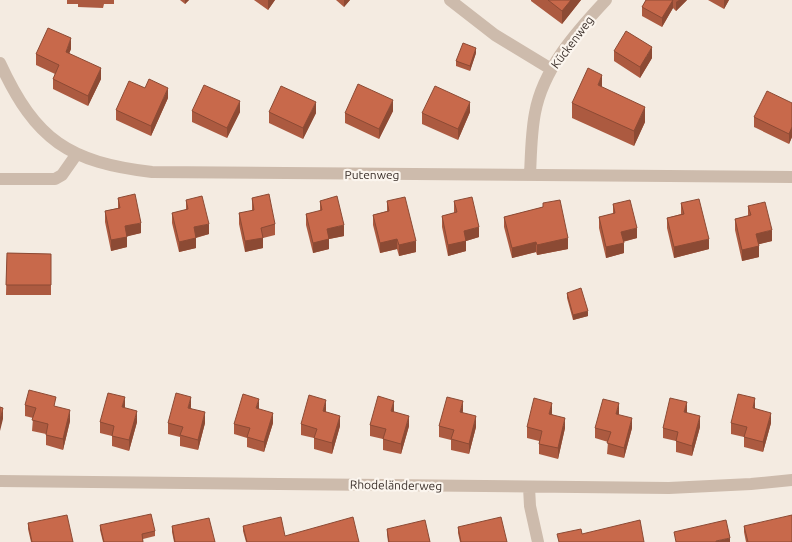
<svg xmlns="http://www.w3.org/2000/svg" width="792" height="542" viewBox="0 0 792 542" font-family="Ubuntu,sans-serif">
	<rect width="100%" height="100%" fill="#f4ebe1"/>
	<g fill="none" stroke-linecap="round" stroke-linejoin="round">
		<path stroke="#cdbbac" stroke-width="12" d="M450,0l45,35 56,34
			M0,63c36,78 69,99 152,109l640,5
			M530,175c1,-20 1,-41 5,-62 8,-44 41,-81 71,-113
			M0,179h55l7,-4 14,-20
			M0,481l669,7 82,-4 41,-4
			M529,487l1,19 8,36"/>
	</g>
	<path fill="#ac5a40" d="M67,0h47v4h-10l-1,4 -25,-1v-3h-11z
		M180,0h9l-4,4z
		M254,0h21l-7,10z
		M336,0h14l-6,7z
		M531,0h50l-19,24 -31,-23z
		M646,0h41l-11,11 -3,-3 -11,19 -20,-11v-9z
		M708,0h21l-5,9z
		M71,49l-2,4 32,26 -13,27 -35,-17v-10l2,-5 -19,-9v-11z
		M614,51l38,7 -12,20 -26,-17z
		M476,53l-6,18 -14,-5v-5z
		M602,87l43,35 -11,24 -62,-28v-15z
		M168,98l-17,38 -35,-16v-10z
		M792,103v34l-3,7 -35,-17v-10z
		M192,111l48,1 -13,26 -35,-16z
		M393,111l-14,28 -34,-16v-10z
		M269,112l47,1 -13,26 -34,-16z
		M470,112l-12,28 -36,-16v-11z
		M118,198l23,35 -14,3v11l-16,4 -6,-29v-11l13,-3z
		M252,198l23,26v11l-12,3v10l-18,4 -6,-28v-11l13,-2z
		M186,200l23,34 -13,4v10l-17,4 -7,-29v-10l14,-3z
		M320,201l24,35 -15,3v10l-16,4 -7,-28v-11l14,-3z
		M387,201l29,51 -17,4 -2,-7 -17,4 -7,-28v-10l14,-4z
		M454,201l25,36 -13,4v10l-18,5 -6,-29v-11l12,-3z
		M543,203l25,46 -31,6 -1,-3 -24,6 -8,-31v-10l39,-10z
		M681,203l28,46 -35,9 -7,-30v-10l14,-4z
		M613,204l24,34 -14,4 1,11 -18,5 -7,-30v-11l14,-3z
		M748,206l24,35 -13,3v13l-17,4 -7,-31v-11l13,-3z
		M7,253l44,1v41h-45z
		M567,293l21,23 -15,4 -6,-22z
		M25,405l31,2 14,14 -7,29 -17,-5v-11l-14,-3 1,-13 -8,-2z
		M191,407v1l14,15 -7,27 -18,-4v-9l-12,-3v-11z
		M125,408l12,14 -8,29 -17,-5v-10l-12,-3v-11z
		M259,409l14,14 -9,29 -17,-5v-9l-13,-4v-10z
		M755,409l16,14 -8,29 -19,-5v-10l-13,-3v-11z
		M326,410v2l14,14 -8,28 -18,-5v-11l-13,-3v-11z
		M463,411l-1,2 14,14 -7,27 -18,-4v-10l-12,-3v-11z
		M394,412l15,14 -8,28 -18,-4v-11l-13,-3v-11z
		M552,413v1l13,14 -7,31 -19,-5v-13l-12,-3v-11z
		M687,413l13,14 -8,29 -16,-4v-11l-13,-3v-10z
		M618,414l14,14 -8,30 -17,-4 1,-12 -13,-4v-10z
		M28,523l45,19h-42l-3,-13z
		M100,525l55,6v5l-12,3v3h-40l-3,-12z
		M172,526l43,16h-41l-2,-10z
		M243,526l42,10 74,6h-113l-3,-11z
		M744,526l48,16h-46l-2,-10z
		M458,527l49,15h-47l-2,-9z
		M387,529l43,13h-42l-1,-8z"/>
	<path fill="#8c4a34" d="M185,0h4l-4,4z
		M268,0h7l-7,10z
		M344,0h6l-6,7z
		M571,0h10l-19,24v-13z
		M673,0v8l-11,19v-9z
		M679,0h8l-11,11v-9z
		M724,0h5l-5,9z
		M71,38v11l-5,13v-10z
		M652,47v11l-12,20v-11z
		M476,48v5l-6,18v-5z
		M101,68v11l-13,27v-10z
		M602,75v15l-4,-5z
		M168,88v10l-17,38v-10z
		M393,100v11l-14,28v-10z
		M240,101v11l-13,26v-10z
		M316,102v11l-13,26v-11z
		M470,102v10l-12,28v-11z
		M645,107v15l-11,24v-15z
		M792,127v10l-3,7v-10z
		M141,223v10l-16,4v-11z
		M209,224v10l-15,4v-11z
		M344,225v11l-15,3v10l-16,4v-10l14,-14z
		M479,227v10l-13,4v10l-18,5v-11l16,-14z
		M637,228v10l-16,4v-10z
		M772,230v11l-16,4v-11z
		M127,237v10l-16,4v-11z
		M196,238v10l-17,4v-10z
		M263,238v10l-18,4v-11z
		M568,238v11l-31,6v-10z
		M397,239v10l-17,4v-10z
		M709,239v10l-35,9v-11z
		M416,241v11l-17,4v-11z
		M536,242v10l-24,6v-10z
		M624,243v10l-18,5v-11z
		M759,246v11l-17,4v-11z
		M588,311v5l-15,4v-5z
		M125,397v11l-3,-1z
		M191,397v10l-3,11v-10z
		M755,398v11l-2,-1z
		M259,399v11l-3,-2z
		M326,400v10l-3,12v-11z
		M394,401v10l-3,11v-11z
		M463,401v10l-3,12v-11z
		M687,402v11l-3,-1z
		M552,403v10l-3,11v-10z
		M619,403v11h-3z
		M3,408v11l-3,12v-11z
		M70,410v11l-7,29v-11z
		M137,411v11l-8,29v-11z
		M205,412v11l-7,27v-10z
		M273,413v10l-9,29v-10z
		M771,413v10l-8,29v-10z
		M340,416v10l-8,28v-11z
		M409,416v10l-8,28v-10z
		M476,416v11l-7,27v-10z
		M700,416v11l-8,29v-10z
		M565,418v10l-7,31v-11z
		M632,418v10l-8,30v-10z
		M730,538v4h-14v-1z"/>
	<path fill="#c8694b" stroke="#8c4a34" d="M548,0h23l-9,11z
		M646,0h27l-11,18 -20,-11z
		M48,28l23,10 -5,14 35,16 -13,28 -35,-17 6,-14 -23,-11z
		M626,31l26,16 -12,20 -26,-16z
		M463,43l13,5 -6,18 -14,-5z
		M588,68l14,7 -4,10 47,22 -11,24 -62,-28z
		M149,79l19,9 -17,38 -35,-16 13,-29 16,7z
		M358,84l35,16 -14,29 -34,-16z
		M204,85l36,16 -13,27 -35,-17z
		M281,86l35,16 -13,26 -34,-16z
		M435,86l35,16 -12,27 -36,-16z
		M767,91l25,12v24l-3,7 -35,-17z
		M135,194l6,29 -16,3 2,11 -16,3 -6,-29 15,-3 -2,-10z
		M269,194l6,30 -14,4 2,10 -18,3 -6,-28 15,-3 -2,-12z
		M202,196l7,28 -15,3 2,11 -17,4 -7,-29 16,-4 -2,-9z
		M337,196l7,29 -17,4 2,10 -16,4 -7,-29 16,-4 -2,-9z
		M405,197l11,44 -17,4 -2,-6 -17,4 -7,-28 16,-4 -2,-10z
		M472,197l7,30 -15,4 2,10 -18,4 -6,-29 15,-4 -3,-11z
		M699,199l10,40 -35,8 -7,-29 17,-4 -3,-11z
		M560,200l8,38 -31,7 -1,-3 -24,6 -8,-31 39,-10v-4z
		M630,200l7,28 -16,4 3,11 -18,4 -7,-30 16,-4 -2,-9z
		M765,202l7,28 -16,4 3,12 -17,4 -7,-31 16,-4 -3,-9z
		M7,253l44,1v31h-45z
		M581,288l7,23 -15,4 -6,-22z
		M29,390l27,7 -2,9 16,4 -7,29 -17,-4 2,-11 -16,-4 4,-12 -11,-3z
		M108,393l17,4 -3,10 15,4 -8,29 -17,-4 2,-10 -14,-4z
		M176,393l15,4 -3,11 17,4 -7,28 -18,-5 3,-8 -15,-4z
		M243,394l16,5 -3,9 17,5 -9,29 -17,-5 3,-9 -16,-4z
		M738,394l17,4 -2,10 18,5 -8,29 -19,-5 3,-10 -16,-4z
		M309,395l17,5 -3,11 17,5 -8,27 -18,-5 3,-9 -16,-5z
		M378,396l16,5 -3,10 18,5 -8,28 -18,-5 3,-10 -16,-4z
		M447,397l16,4 -3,11 16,4 -7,28 -18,-5 3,-9 -15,-4z
		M534,398l18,5 -3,11 16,4 -7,30 -19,-4 3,-13 -15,-4z
		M670,398l17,4 -3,10 16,4 -8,30 -16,-5 2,-9 -15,-4z
		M603,399l16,4 -3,11 16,4 -8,30 -17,-5 4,-11 -16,-4z
		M0,407l3,1 -3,12z
		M151,514l4,17 -13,3 1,8h-39l-4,-17z
		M67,515l6,27h-41l-4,-19z
		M792,515v27h-44l-4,-16z
		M281,517l4,19 68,-19 6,25h-112l-4,-16z
		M501,517l6,25h-46l-3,-15z
		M209,518l6,24h-40l-3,-16z
		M425,520l5,22h-41l-2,-13z
		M640,520l4,22h-85l-2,-8 24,-5 1,5z
		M726,520l4,18 -14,3v1h-40l-2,-10z"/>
	<g text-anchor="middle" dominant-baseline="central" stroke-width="4.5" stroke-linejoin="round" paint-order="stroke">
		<g font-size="12" fill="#3b302b" stroke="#fbf5ee">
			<text transform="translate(572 42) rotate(-53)">Kückenweg</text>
			<text x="372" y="174">Putenweg</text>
			<text transform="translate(396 485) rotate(1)">Rhodeländerweg</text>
		</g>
	</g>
</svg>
